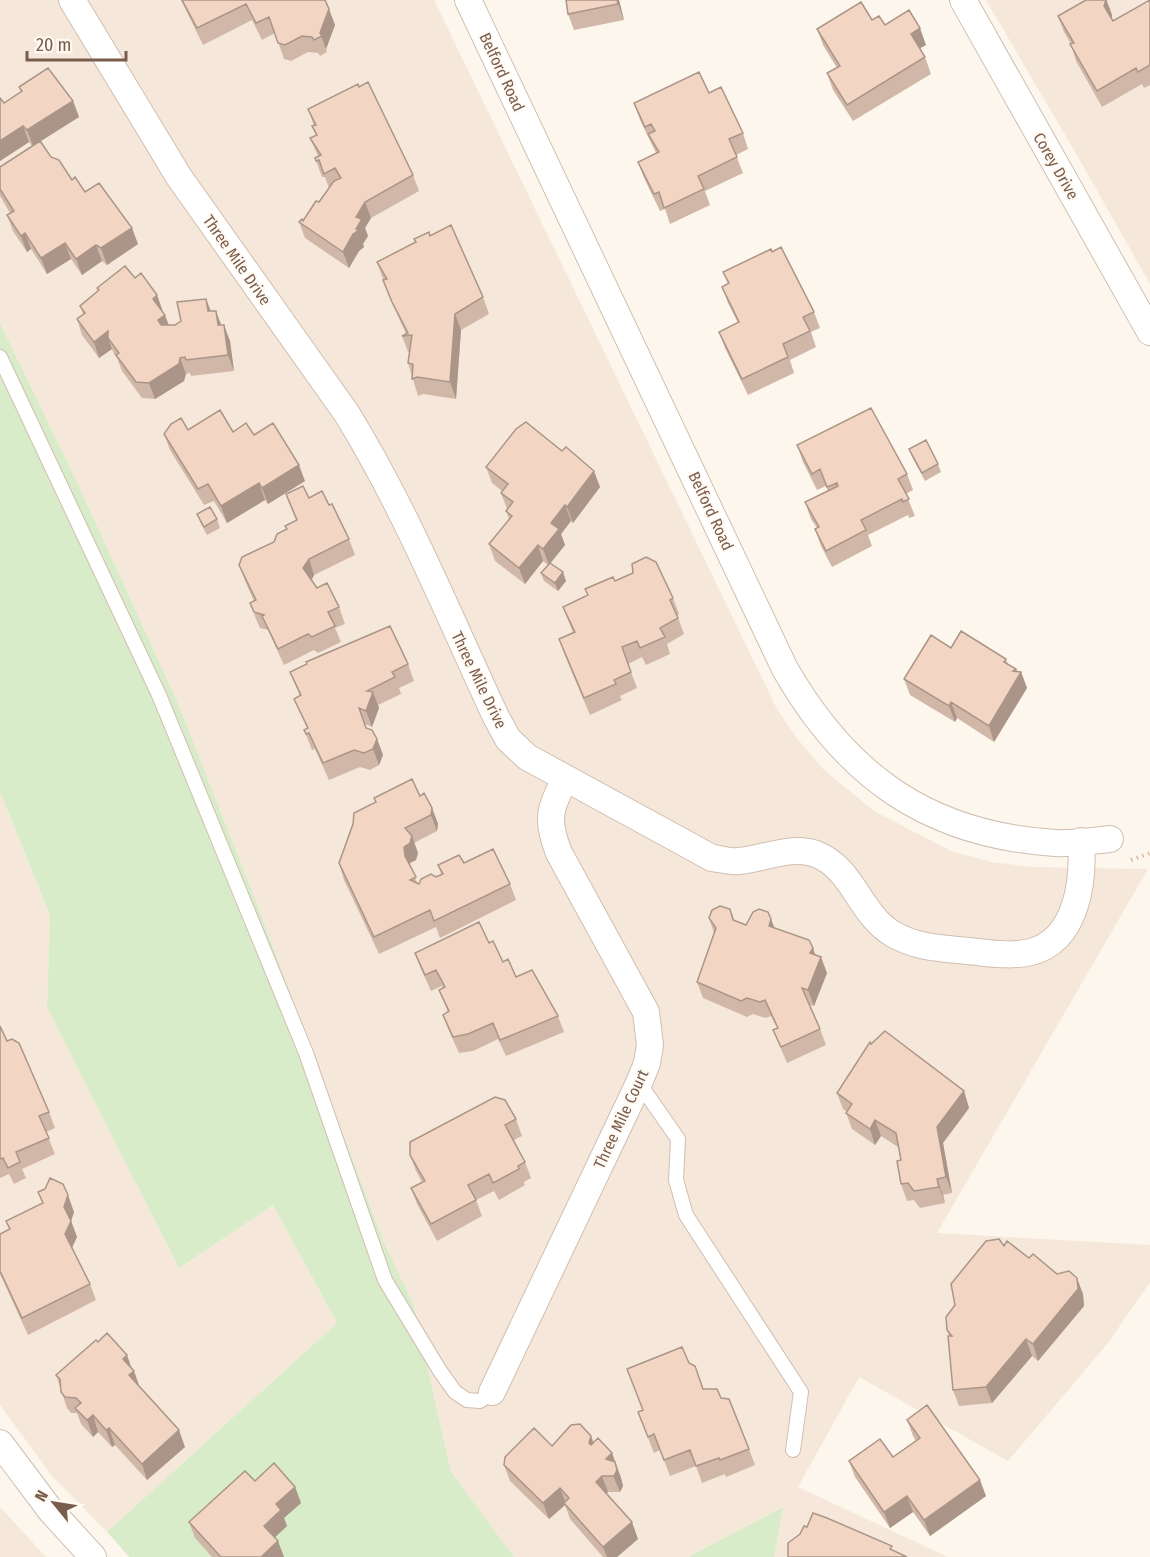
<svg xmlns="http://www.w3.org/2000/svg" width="1150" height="1557" viewBox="0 0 1150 1557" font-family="'Fira Sans Condensed',sans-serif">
	<rect width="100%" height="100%" fill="#fdf6ec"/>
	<path fill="#f5e8da" d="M0,0h434l343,709 19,28 27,32 51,42 77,40 40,11 42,5 115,2 -211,364 213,12v37l-42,61 -100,118 -149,-84 -61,110 150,70h-174l8,-50 -94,50h-174l-63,-85 -38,-169 -29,-60 -132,-352 -75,-190 -100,-219 -77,-159z
		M986,0h164v284l-72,-127z
		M0,792l50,123 -3,93 132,260 94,-63 64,118 -230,209 -55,-56 -52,-71z
		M0,1507l46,50h-46z"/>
	<path fill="#d8ecc9" d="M0,323l77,159 100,219 75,190 132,352 29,60 38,169 63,85h-385l-22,-25 230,-209 -64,-118 -94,63 -132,-260 3,-93 -50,-123z
		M783,1507l-9,50h-86z"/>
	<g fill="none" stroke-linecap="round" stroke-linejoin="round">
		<defs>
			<path id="service" d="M0,357l159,338 147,358 79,227 55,91 15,21 12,8 13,1 12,-9
				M639,1083l39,56 -2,41 10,35 115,177 -8,58"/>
			<path id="minor" d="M72,0l107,177 168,237c59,96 102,202 149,303l12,22 19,18 185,101c9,1 19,4 27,3 25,-2 52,-16 77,-7 38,15 43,60 77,80 24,14 48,14 75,17 21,2 42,6 63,1 46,-12 53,-71 50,-111
				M468,0l317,669c62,108 144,166 270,174 18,1 37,-2 55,-4
				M963,0l187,332
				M492,1392l147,-309 8,-20 3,-18 -4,-33 -87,-159c-13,-33 -10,-45 7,-75
				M0,1443l51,68 42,46"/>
		</defs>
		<use href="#service" stroke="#d1beb0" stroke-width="16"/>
		<use href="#minor" stroke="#d1beb0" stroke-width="28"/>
		<path stroke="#d9b8a5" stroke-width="4" stroke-dasharray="1.5 4.5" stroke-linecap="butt" d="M1131,860l19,-7"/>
		<use href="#service" stroke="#fff" stroke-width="14"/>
		<use href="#minor" stroke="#fff" stroke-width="26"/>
	</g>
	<path fill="#d1b7a8" d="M181,0h144l10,25 -9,24 1,3 -7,4 -2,-3 -10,-1 -17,9 -7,-2 -9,-26 -13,7 -10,-20 -49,25z
		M566,0h53l5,20 -50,10 -6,-16z
		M1086,0h21l5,15 -1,3 2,3 37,-21v85l-6,3 -2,-4 -40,23 -26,-46 -5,-17 -7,-12 -6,-16z
		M885,25l41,20 -6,3 5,9 6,17 -78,47 -20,-31 -6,-17 10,-5 -14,-23 -6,-16z
		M19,87l54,14 6,16 -38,24 10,16 21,23 66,64 -31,21 -5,-4 -20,14 -11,-16 -24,15 -16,-25 -4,3 -14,-21 -6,-16 3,-2 -10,-17v-29l32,-21 -3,-4 -29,19v-63l4,5 17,-11z
		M709,93l34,40 5,16 -12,6 7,18 -38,18 5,14 -40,19 -5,-15 -5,2 -16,-33 -6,-16 18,-9 -16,-33 -6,-17z
		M308,109l105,66 6,16 -48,27 -6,10 3,8 -5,8 1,3 -5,4 -10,17 -44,-30 -6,-16 4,-1 26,-33 -4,-11h-3l-7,-19 3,-2 -8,-18 6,-2 -4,-10h2z
		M430,236l53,61 6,17 -28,16 -5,69 -33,-5 -5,2 -10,-33 1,-11h-1l-6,-16 4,-2 -17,-38 -12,-34z
		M772,252l42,60 6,16 -9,4 5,15 -26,13 4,13 -46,22 -23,-47 -6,-16 19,-9 -10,-20 -6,-16 6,-3 -5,-12z
		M135,278l22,17 6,17 5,13h7l31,-26 5,12 10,14 9,16 4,30 -43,5 -1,-3 -4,1 -2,7 -29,18 -13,-1 -20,-27 -5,-13 -3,-4 -2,-5 -13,9 -17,-23 -5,-16 6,-5 -3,-8 18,-15 -1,-3z
		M188,430l45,2 21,3 51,46 -37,23 -3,-4 -38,23 -13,-22 -10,4 -34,-55 -6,-16z
		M797,445l110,29 6,16 -7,4 9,22 -6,2 -1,-3 -40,20 4,11 -40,21 -11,-21 -6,-17 2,-1 -6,-9 -6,-17 23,-11 -2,-5 -9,4 -14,-28z
		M909,449l29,15 3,8 -16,9 -13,-24z
		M486,467l114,20 -27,36 -2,-2 -10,13 4,11 -15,18 16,18 -8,10 -14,-10 -3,-8 7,-8 -5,-4 -18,23 -30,-23 -6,-17 20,-25 -3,-8 1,-2 -6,-16 1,-2 -10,-8z
		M286,494l23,4 20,7 20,34 6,16 -41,20 -2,5 5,8 22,19 6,17 -10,4 6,14 -23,11 -4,-3 -30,15 -16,-35 -8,-2 -4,-9 -6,-16 4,-2 -9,-20 -6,-16 35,-23 22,-22z
		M197,514l20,5 3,9 -13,7 -7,-13z
		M615,581l58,17 6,16 -2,1 7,19 -17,10 3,10 -24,11 -4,-8 -14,7 9,24 -17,8 2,4 -32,15 -25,-59 -6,-17 14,-6 -10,-26 25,-12 -3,-6z
		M951,648l55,11 2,5 8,5 1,2 4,1 6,16 -33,54 -37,-24 -2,4 -45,-27 -6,-16z
		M408,664l6,17 -15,7 2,6 -23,11 1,3 -7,19 -7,-3 1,4 11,11 6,16 -4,10 -9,5 -10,-3 -31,13 -14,-31 -3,1 -8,-20 3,-2 -13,-29 6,-3 -10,-24z
		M420,796l12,12 6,16 -1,7 -23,12 4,10 -2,7 -6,3v4l8,17 23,-10 -3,-9 26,-2 46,21 6,16 -76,38 -4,-11 -57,27 -35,-74 -5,-17z
		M730,909l5,12 11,4 25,-6 3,8 39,21 2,7 12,18 -13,33 -5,-1 11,24 6,16 -39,18 -14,-33 4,-2 -6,-12 -5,2 -13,-4 -6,3 -44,-19 -6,-16 17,-49 -5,-15z
		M489,943l27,34 42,39 6,16 -58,24 -8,-17 -25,12 -14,2 -10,-22 -6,-16 5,-3 -9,-22 4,-2 -1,-2 -11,5 -10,-22 -6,-16z
		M0,1026l7,15 42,71 6,16 -9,4 9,22 -33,15 4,9 -12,6 -5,-10 -9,4z
		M964,1091l5,17 -26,35 9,50 -9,2 2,8 -25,5 -6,-8 -7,1 -6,-17v-24l-3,-13 -17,-11 -6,9 -23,-16 -6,-16 1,-1 -4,-3 -6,-16z
		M516,1119l6,17 -8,4 11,22 6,16 -7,4 1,3 -26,15 -5,-9 -18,9 6,16 -45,25 -20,-37 -6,-16 11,-6 -6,-11 -6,-16z
		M38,1192l36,20 -3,9 6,16 -5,10 18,37 6,16 -68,35 -28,-61v-40l9,-5 -3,-8 36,-18z
		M1029,1258l54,36 1,12 -46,55 -6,-5 -40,47 -33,3 -6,-16 -4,-54 -2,-6z
		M689,1363l14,26 18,9 28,51 6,16 -29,12 -1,-3 -23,9 -6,-17 -26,10 -10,-26 -6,3 -16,-41 5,-2z
		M133,1370l6,16 46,61 -38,33 -32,-35 -3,2 -14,-15 -5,5 -12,-13 -4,-11h-6l-4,-5 -11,-33z
		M907,1420l79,76 -56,40 -17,-24 -23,16 -35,-51 -6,-16 44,-4 23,-16 -3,-5z
		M593,1443l19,10 9,25 2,8 -3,6h-12l-2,2 32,45 -21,18h-14l-33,-38 -5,-14 -16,14 -39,-38 -6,-16 48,-19z
		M255,1481l40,6 6,16 -17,15 3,8 -12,11 9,20h-72l-17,-19 -6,-16z"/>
	<path fill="#aa9588" d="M617,0h2l5,20 -6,-16z
		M1106,0l6,15 -2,8 -6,-17z
		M329,9l6,16 -9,24 -6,-16z
		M920,28l6,17 -9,5 -6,-16z
		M73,101l6,16 -46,29 -6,-16z
		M23,126l6,16 -29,19v-20z
		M365,202l6,16 -6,10 3,8 -5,8 1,3 -5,4 -10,17 -6,-16 13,-35z
		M132,228l6,16 -31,21 -6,-17z
		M25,233l6,16 -4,3 -6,-16z
		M65,243l6,16 -24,15 -6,-16z
		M96,245l6,16 -20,14 -6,-16z
		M157,295l6,17 -4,3 -6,-16z
		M206,299l6,16 -4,-4z
		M216,311l6,16 -4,-2z
		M455,314l6,16 -5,69 -6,-17z
		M165,315l6,16 -7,6 -6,-17z
		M224,325l6,16 4,30 -6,-16z
		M108,331v7l4,11 -13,9 -5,-16z
		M180,358l6,16 -2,7 -29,18 -6,-16z
		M299,465l6,16 -37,23 -6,-16z
		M594,471l6,16 -27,36 -6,-16z
		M259,483l6,17 -38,23 -6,-17z
		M565,505l6,16 -10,13 4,11 -16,20 -6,-16 8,-26z
		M538,545l5,16 -18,23 -6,-16z
		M309,559l5,16 -5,9 -6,-16z
		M563,572l3,9 -8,10 -3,-8z
		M1016,669l2,7 3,-4 6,16 -33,54 -5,-16 24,-55z
		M373,692l6,16 -7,19 -6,-16z
		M951,702l6,16 -2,4 -6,-16z
		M377,739l6,16 -4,10 -6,-16z
		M432,808l6,16 -1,7 -6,-16z
		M412,836l6,17 -2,7 -6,3 1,9 -6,-16 -1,-9z
		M771,919l6,16 -8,-9z
		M813,948l5,16 3,-7 6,16 -13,33 -6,-16 2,-37z
		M964,1091l5,17 -26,35 9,50 -6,-16 -9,-50z
		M875,1120l6,16 -6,9 -5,-16z
		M937,1179l6,16 2,8 -6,-16z
		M68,1195l6,17 -3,9 6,16 -6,13 -6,-16 -1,-27z
		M1077,1278l6,16 1,12 -46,55 -5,-17z
		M1026,1339l6,17 -40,47 -6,-16z
		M127,1355l6,17 -10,-13z
		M134,1371l6,17 -11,-13z
		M93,1415l5,17 -5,5 -6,-17z
		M109,1428l6,17 -3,2 -6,-17z
		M179,1430l6,17 -38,33 -5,-16z
		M591,1436l6,16 -8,-9z
		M612,1453l9,25 2,8 -3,6 -14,-33z
		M602,1476l6,16 -7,6 -5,-16z
		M980,1480l6,16 -56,40 -6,-16z
		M295,1487l6,16 -17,15 3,8 -17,16 -6,-16 12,-22z
		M560,1488l6,16 -2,-1 1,2 -16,14 -6,-16z
		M907,1496l6,16 -23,16 -6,-16z
		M632,1522l6,17 -21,18h-10l-4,-10z
		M278,1541l6,16h-23z"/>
	<path fill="#f3d5c3" stroke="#aa9588" stroke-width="1.5" d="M182,0h143l4,9 -9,24 2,3 -8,4 -2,-3 -10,-1 -17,9 -7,-2 -9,-26 -13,6 -10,-19 -49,24z
		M566,0h51l1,4 -50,10z
		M1086,0h20l-2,6 9,15 37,-21v65l-12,7 -2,-4 -39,23 -27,-47 4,-1 -16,-27z
		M861,2l11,18 7,-4 6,9 24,-15 11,18 -9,6 14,23 -78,48 -20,-32 13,-7 -23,-37z
		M48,68l25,33 -46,29 -4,-4 -23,15v-43l4,5 18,-12 -3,-4z
		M699,72l10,21 12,-6 22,46 -14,6 8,18 -39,19 6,13 -40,19 -5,-16 -5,2 -16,-32 21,-10 -11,-18 7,-3 -4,-7 -6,3 -11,-24z
		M368,82l45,93 -48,27 -9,15 6,2 -6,10 2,2 -5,3 -10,18 -44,-30 3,-3 1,2 13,-20 3,1 15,-21 7,-3 -6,-10 -11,6 -5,-14 -3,1 -1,-3 6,-3 -11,-17 7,-3 -5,-9 4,-1 -8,-16 50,-25 1,3z
		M40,141l11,16 8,3 13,20 3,-3 10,15 14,-9 33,45 -31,20 -5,-3 -20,14 -11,-16 -24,15 -16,-25 -4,3 -14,-21 7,-4 -14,-22v-22z
		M451,225l32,72 -28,17 -5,68 -33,-5 -5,2 1,-15 -5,-1 4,-28 -10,1 6,-3 -16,-31 -9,-22 4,-1 -10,-17 39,-20 -2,-3 15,-7 1,4z
		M781,247l33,65 -11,5 7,14 -27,13 5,13 -46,22 -23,-47 20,-10 -17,-35 7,-4 -6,-11 48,-23 1,3z
		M125,266l10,12 6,-5 16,22 -4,4 12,16 -7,5 3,5h14l6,-4 -4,-19 29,-3 2,12h8l2,14h6l4,30 -42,5 -1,-3 -5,1 -1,6 -30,19 -13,-1 -20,-27 3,-2 -11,-15v-7l-14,11 -17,-23 8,-6 -5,-7 19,-16 -2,-2z
		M871,408l36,66 -9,5 11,20 -6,3 -1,-3 -41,21 5,10 -40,21 -11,-22 4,-2 -14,-25 33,-16 -1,-3 -10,4 -7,-18 -8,5 -15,-29z
		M220,410l13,22 13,-9 8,12 19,-12 26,42 -37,23 -3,-5 -38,23 -13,-22 -10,5 -34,-55 7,-10 10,-6 7,12z
		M526,422l36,29 4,-4 28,24 -27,36 -2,-2 -14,18 8,6 -16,20 -5,-4 -19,23 -30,-24 23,-28 -6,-5 7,-9 -12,-9 7,-9 -22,-17 30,-38z
		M926,440l12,24 -16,9 -13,-24z
		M303,486l6,12 13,-7 7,14 3,-1 17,35 -40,20 -6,9 14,20 10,-5 12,24 -11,5 7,14 -23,11 -4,-3 -30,15 -16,-33 2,-1 -10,-3 -4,-9 6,-3 -17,-35 3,-8 32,-15 3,-8 10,-5 -2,-3 12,-6 -11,-26z
		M210,507l7,12 -13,8 -7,-13z
		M646,557l10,5 17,36 -3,2 8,18 -18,10 5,9 -25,11 -3,-7 -15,6 9,25 -17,8 2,4 -32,14 -25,-59 16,-7 -12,-25 25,-12 -3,-6 28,-12 2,4 18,-8 -1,-9z
		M550,563l13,9 -8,11 -14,-10z
		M390,626l18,38 -16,8 3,5 -28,14 6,1 -7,19 -7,-3 7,20 6,2 5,9 -4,10 -9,4 -10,-3 -31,13 -14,-30 -3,1 -2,-4 4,-2 -14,-29 7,-4 -11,-23 17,-8 -1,-2z
		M961,631l45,28 -2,3 12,7 -3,2 8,1 -32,54 -38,-24 -2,4 -45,-27 27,-44 20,13z
		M412,779l8,17 4,-3 8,15 -1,7 -26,13 7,8 -2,7 -6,4 1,9 11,21 -6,3 9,4 2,-5 10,-5 5,3 7,-3 -5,-9 21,-10 5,8 29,-14 17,35 -76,37 -4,-11 -56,27 -35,-74 14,-39 1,-11 22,-11 -2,-4z
		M720,906l10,3 3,11 13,5 7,-13 6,-3 9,3 3,7 -2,7 40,14 4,8 -3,5 11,4 -13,33 -6,-2 18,41 -39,18 -8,-17 5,-2 -13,-28 -5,2 -13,-4 -6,3 -44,-19 19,-54 -7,-10 3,-8z
		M479,922l10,21 4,-2 10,21 5,-3 8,18 16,-7 26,46 -58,24 -7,-17 -25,11 -15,3 -10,-22 6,-4 -10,-21 6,-3 -9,-17 -11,5 -10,-22z
		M0,1026l7,15 5,-2 7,4 30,69 -10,4 10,22 -33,14 4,10 -12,6 -5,-10 -3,1z
		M885,1031l79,60 -27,36 9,50 -9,2 2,8 -25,4 -6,-8 -7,1 -4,-23 4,-1 -5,-27 -21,-13 -5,9 -24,-16 6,-9 -15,-11 33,-51 1,2z
		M495,1097l10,3 11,19 -11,6 20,37 -7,4 1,3 -26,14 -4,-9 -21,11 8,15 -45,24 -20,-36 14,-7 -15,-26v-13z
		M50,1178l13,6 5,11 -4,12 7,14 -6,13 25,50 -68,34 -22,-47v-37l10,-5 -4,-8 37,-18 -5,-11 7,-3z
		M999,1239l5,7 3,-5 22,17 4,-4 24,20 12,-3 8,7 1,11 -45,55 -7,-5 -40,48 -33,3 -5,-54h4l-5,-6 -1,-13 9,-12 -4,-21 35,-43z
		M107,1333l20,22 -4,4 11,12 -5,4 50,55 -37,34 -33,-36 -3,2 -13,-15 -6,5 -12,-12 6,-5 -5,-5 -11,-1 -4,-5 -1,-13 -4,-4 40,-35 2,2z
		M682,1347l7,16 6,3 8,23h14l4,9 8,1 20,50 -29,11 -1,-2 -23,8 -6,-16 -26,10 -10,-26 -6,3 -10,-25 5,-2 -16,-41z
		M927,1405l53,75 -56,40 -17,-24 -23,16 -35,-51 31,-22 13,18 27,-19 -13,-18z
		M580,1424l11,12 -2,7 2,2 7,-7 14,15 -6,6 9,3 2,8 -3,6h-12l-6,6 36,40 -29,25 -39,-44 5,-5 -9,-10 -17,15 -39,-38 1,-8 29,-29 18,18 19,-21z
		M274,1463l21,24 -19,17 5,6 -17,16 14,15 -17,16h-40l-32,-35 56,-51 10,10z
		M813,1513l14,5 65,28 -2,3 17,8h-119v-14l12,-9 4,-8 3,1z"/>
	<g text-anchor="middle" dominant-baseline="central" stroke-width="4.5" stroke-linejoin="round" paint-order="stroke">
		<g font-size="16" fill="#7a5c4d" stroke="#fffaf3">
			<text transform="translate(502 72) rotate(65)">Belford Road</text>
			<text transform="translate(1056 166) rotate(60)">Corey Drive</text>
			<text transform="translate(237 260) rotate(55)">Three Mile Drive</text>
			<text transform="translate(711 511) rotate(65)">Belford Road</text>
			<text transform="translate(479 680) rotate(64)">Three Mile Drive</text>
			<text transform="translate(621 1119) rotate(-65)">Three Mile Court</text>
		</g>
	</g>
	<g transform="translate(54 1503) rotate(300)" stroke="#fffaf3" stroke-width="4.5" paint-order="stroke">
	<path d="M0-4.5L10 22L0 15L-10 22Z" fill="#7a5c4d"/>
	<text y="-9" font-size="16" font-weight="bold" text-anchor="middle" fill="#7a5c4d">N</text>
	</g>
	<path d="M27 51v9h99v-9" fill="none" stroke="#7a5c4d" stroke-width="3"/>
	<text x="36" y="51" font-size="18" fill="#7a5c4d" stroke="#fffaf3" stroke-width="4.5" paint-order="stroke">20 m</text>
</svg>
